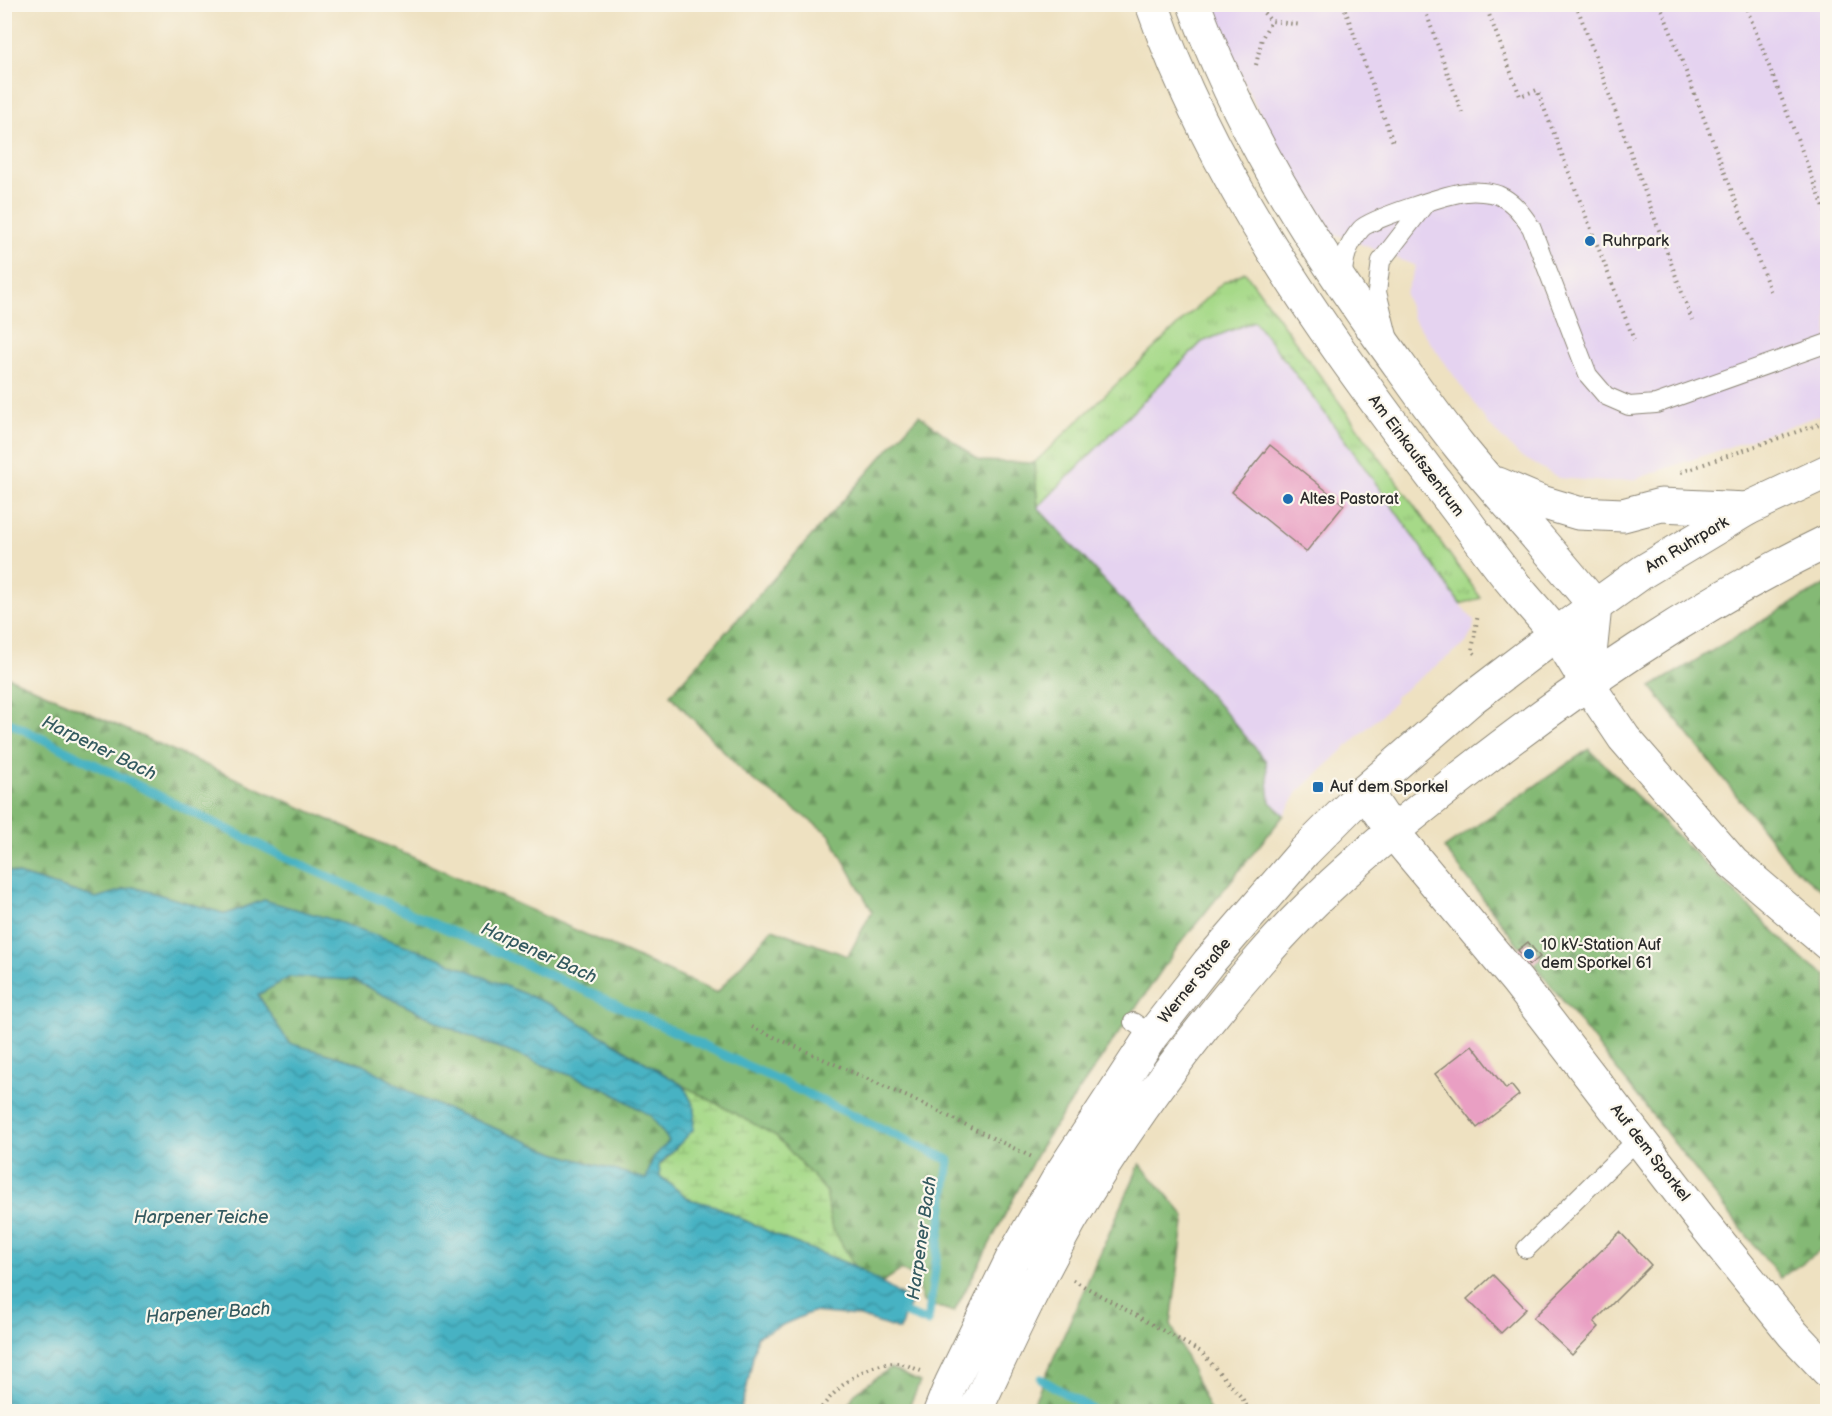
<svg xmlns="http://www.w3.org/2000/svg" width="1832" height="1416" viewBox="0 0 1832 1416" font-family="'Balsamiq Sans',sans-serif">
	<defs>
		<pattern id="grass-tufts" width="24" height="20" patternUnits="userSpaceOnUse" patternTransform="scale(1.5)"><rect width="24" height="20" fill="#a6d988"/><path d="M3 7l-1-3M5 7V3M7 7l1-3M15 17l-1-3M17 17v-4M19 17l1-3" fill="none" stroke="#8fba76"/></pattern>
		<pattern id="forest-firs" width="22" height="20" patternUnits="userSpaceOnUse" patternTransform="scale(1.5)"><rect width="22" height="20" fill="#84b974"/><path d="M5 1l3.5 6h-7zM16 11l3.5 6h-7z" fill="#6c975f"/></pattern>
		<pattern id="wetland-marsh" width="20" height="14" patternUnits="userSpaceOnUse" patternTransform="scale(1.5)"><rect width="20" height="14" fill="#a6d988"/><path d="M1 5h8M5 5V1M11 12h8M15 12V8" fill="none" stroke="#8fba76"/></pattern>
		<pattern id="water-waves" width="16" height="10" patternUnits="userSpaceOnUse" patternTransform="scale(1.5)"><rect width="16" height="10" fill="#46b2c3"/><path d="M0 5q4-4 8 0t8 0" fill="none" stroke="#3b919f"/></pattern>
	</defs>
	<rect width="100%" height="100%" fill="#fbf7ec"/>
	<filter id="ink" filterUnits="userSpaceOnUse"><feTurbulence type="fractalNoise" baseFrequency=".0167" numOctaves="2"/><feDisplacementMap in="SourceGraphic" scale="12" xChannelSelector="R" yChannelSelector="G"/><feConvolveMatrix kernelMatrix="1 2 1 2 8 2 1 2 1" color-interpolation-filters="sRGB"/></filter>
	<filter id="wash" filterUnits="userSpaceOnUse"><feTurbulence type="fractalNoise" baseFrequency=".008" numOctaves="4" result="noise"/><feDisplacementMap in="SourceGraphic" scale="24" xChannelSelector="R" yChannelSelector="G"/><feGaussianBlur stdDeviation="1.35" result="paint"/><feColorMatrix in="noise" values="0 0 0 0 0 0 0 0 0 0 0 0 0 0 0 0 0 1.4 0 .05"/><feComposite in="paint" operator="in"/></filter>
	<g filter="url(#wash)">
		<rect width="100%" height="100%" fill="#eee1c1"/>
		<path fill="#e5d3f0" d="M1211,5h616v408l-191,66 -29,3 -48,-4 -40,-23 -30,-30 -76,-107 -8,-24 11,-28 -80,-32 -8,14 -102,-201z
			M1254,321l58,73 71,98 77,112 14,17 -1,9 -7,13 -71,54v5l-97,90 -14,23 -14,-13 -4,-41 -40,-48 -188,-206 164,-165z"/>
		<path fill="url(#grass-tufts)" stroke="#68825a" stroke-width="1.5" d="M1245,272l236,326 -21,6c-66,-96 -133,-192 -206,-283l-52,21 -164,165 -4,-44 188,-180z"/>
		<path fill="url(#forest-firs)" stroke="#587250" stroke-width="1.5" d="M919,415l61,46 54,2 4,45 188,205 40,48 4,41 14,13 -105,130 -138,201 -87,166 -31,-10 -8,-25 -14,-7 -20,13 -27,-17 -23,-41 -5,-34 -50,-55 -92,-50 -133,-81 -287,-105 -38,14 -93,-27 -37,11 -91,-28 -1,-195 713,318 55,-64 76,27 24,-45 -43,-77 -83,-59 -76,-80z
			M1827,584v311l-36,-30 -140,-178 150,-89z
			M1589,749l214,211 24,15v271l-47,32 -246,-314 8,-7 -13,-16 -9,6 -76,-99z
			M290,977l63,3 110,54 143,55 45,27 19,25 -17,17 -7,22 -88,-26 -138,-56 -57,-34 -75,-21 -30,-49z
			M1140,1164l45,52 -14,108 39,87h-180z
			M890,1368l30,14 -13,29h-62l10,-18z"/>
		<path fill="url(#wetland-marsh)" stroke="#68825a" stroke-width="1.5" d="M684,1086l92,50 50,55 5,34 23,41 -72,-28 -67,-32 -26,-7 -29,-23 -1,-10 34,-36 2,-21z"/>
		<path fill="url(#water-waves)" stroke="#386e77" stroke-width="1.5" fill-rule="evenodd" d="M4,870l92,28 37,-11 93,27 38,-14 63,18 100,35 124,52 133,81 11,23 -2,21 -34,35 1,11 29,23 26,7 67,32 72,28 58,36 -7,11 -5,17 -43,-14 -45,-4 -55,24 -11,56 -6,19h-735zM290,977l63,3 110,54 143,55 45,27 18,25 -16,17 -7,21 -88,-25 -138,-56 -57,-34 -74,-21 -31,-48z"/>
		<g fill="none" stroke-linecap="round" stroke-linejoin="round">
			<path stroke="#46b2c3" stroke-width="9" d="M4,720l282,138 320,142 343,160 -21,162 -34,-13
				M1041,1379l55,33"/>
		</g>
		<g id="blocks">
			<path fill="#e99fc3" d="M1270,445l74,60 -38,47 -74,-60z
				M1528,942l12,15 -11,8 -11,-15z
				M1472,1045l34,44 5,-4 8,10 -42,33 -42,-54z
				M1620,1232l31,33 -57,57 5,5 -27,28 -39,-37z
				M1493,1275l33,34 -25,24 -34,-34z"/>
		</g>
	</g>
	<g filter="url(#ink)">
		<use href="#blocks" fill-opacity="0" stroke="#8c8676" stroke-width="1.5"/>
		<g fill="none" stroke-linecap="round" stroke-linejoin="round">
			<defs>
				<path id="lane" d="M1342,280c2,-21 5,-35 19,-51 9,-10 90,-36 105,-37 9,-1 24,0 32,3 16,7 23,18 33,32l57,148 18,21 23,10 27,-2 172,-61
					M1388,336l-11,-44 4,-31 44,-57
					M1133,1022l19,13
					M1526,1249l112,-110"/>
				<path id="street" d="M1152,4c66,190 187,350 307,508 19,25 37,52 58,76 12,15 26,29 38,45 12,15 21,33 32,50
					M1194,4c44,121 111,229 185,333 27,37 53,75 81,110 44,54 92,105 135,159l-8,77
					M1498,484l40,17 40,12 45,2 38,-10 86,4
					M1365,791l27,40 125,150 188,244 88,109 35,37"/>
				<path id="secondary" d="M940,1412l11,-28 61,-125 49,-85 91,-139 57,-73 95,-110 61,-61 107,-93 84,-64 88,-63 103,-62 81,-38
					M975,1412c30,-65 60,-129 95,-191 54,-93 120,-182 191,-263 58,-68 128,-125 199,-180 115,-90 236,-173 368,-237"/>
				<path id="highway" d="M1587,683l37,55 109,125 95,81"/>
			</defs>
			<use href="#lane" stroke="#8c8676" stroke-width="20"/>
			<use href="#street" stroke="#8c8676" stroke-width="35"/>
			<use href="#secondary" stroke="#8c8676" stroke-width="35"/>
			<use href="#highway" stroke="#8c8676" stroke-width="35"/>
			<path stroke="#8c8676" stroke-width="4" stroke-dasharray="1.5 4.5" stroke-linecap="butt" d="M1256,4l15,17 31,4
				M1343,4l50,138
				M1423,4l40,112
				M1485,4l35,92 17,-6 97,250
				M1576,4l116,316
				M1660,4l111,289
				M1745,4l83,214
				M1256,65l6,-27 9,-17
				M1681,472l147,-51
				M1475,654l-3,-3 6,-37
				M752,1027l169,76 113,55
				M1073,1280l128,72 41,46 8,14
				M818,1412c19,-25 43,-47 76,-49 8,-1 19,5 27,8"/>
			<use href="#lane" stroke="#fff" stroke-width="18"/>
			<use href="#street" stroke="#fff" stroke-width="33"/>
			<use href="#secondary" stroke="#fff" stroke-width="33"/>
			<use href="#highway" stroke="#fff" stroke-width="33"/>
		</g>
	</g>
	<g fill="#1f6fb2" stroke="#fbf7ec" stroke-width="2">
		<circle cx="1590" cy="241" r="6"/>
		<circle cx="1288" cy="499" r="6"/>
		<rect x="1312" y="781" width="12" height="12" rx="3"/>
		<circle cx="1529" cy="954" r="6"/>
	</g>
	<g text-anchor="middle" dominant-baseline="central" stroke-width="4.5" stroke-linejoin="round" paint-order="stroke">
		<g font-size="16" fill="#2b2b2b" stroke="#fbf7ec" text-anchor="start">
			<text x="1602" y="241">Ruhrpark</text>
			<text x="1300" y="499">Altes Pastorat</text>
			<text x="1330" y="787">Auf dem Sporkel</text>
			<text x="1541" y="945">10 kV-Station Auf<tspan x="1541" dy="18">dem Sporkel 61</tspan></text>
		</g>
		<g font-size="16" fill="#2b2b2b" stroke="#fbf7ec">
			<text transform="translate(1416 456) rotate(53)">Am Einkaufszentrum</text>
			<text transform="translate(1687 545) rotate(-31)">Am Ruhrpark</text>
			<text transform="translate(1195 981) rotate(-51)">Werner Straße</text>
			<text transform="translate(1650 1153) rotate(52)">Auf dem Sporkel</text>
		</g>
		<g font-size="18" font-style="italic" fill="#345a60" stroke="#fbf7ec">
			<text transform="translate(99 748) rotate(26)">Harpener Bach</text>
			<text transform="translate(539 953) rotate(24)">Harpener Bach</text>
			<text x="201" y="1217">Harpener Teiche</text>
			<text transform="translate(922 1238) rotate(-82)">Harpener Bach</text>
			<text transform="translate(208 1313) rotate(-4)">Harpener Bach</text>
		</g>
	</g>
	<rect width="1832" height="1416" fill="none" stroke="#fbf7ec" stroke-width="24"/>
</svg>
